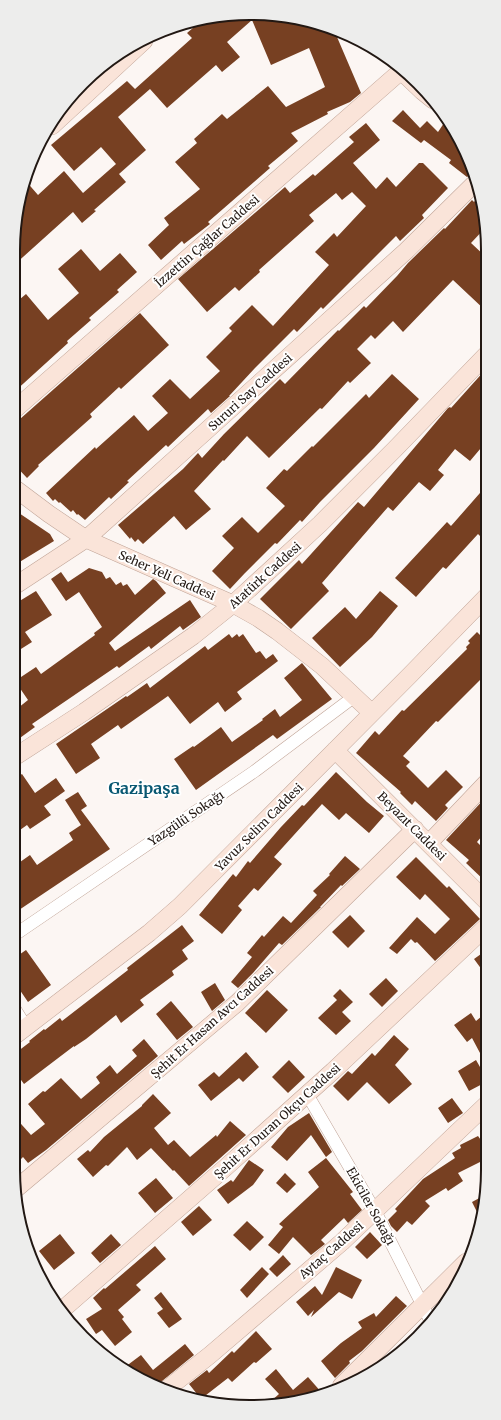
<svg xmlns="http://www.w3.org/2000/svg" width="501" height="1420" viewBox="0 0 501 1420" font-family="Merriweather,serif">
	<rect width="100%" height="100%" fill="#fcf6f3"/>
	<path fill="#774022" d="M219,15l93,6 31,13 -6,3 24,56 -11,9 -23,10 1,2 -37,19 7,8 -30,25 2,2 -62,54 2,2 -26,20 -2,-3 -21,19 -13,-15 21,-20 -5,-7 36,-29 -25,-27 22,-19 -3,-4 28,-25 5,5 41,-33 18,21 39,-20 -16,-39 -38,17 -19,-45 -25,22 13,15 -18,15 -6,-7 -49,43 -17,-19 -32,28 28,33 -27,24 7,8 -32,28 2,1 -14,12 -9,-11 -60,54v-16l8,-61 4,-9 13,15 26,-24 19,22 33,-29 -15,-17 -27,24 -23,-26 76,-64 8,8 57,-51 -5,-5 13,-11z
		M403,110l17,18 7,-7 11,11 6,-9 9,7 11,16 8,28 -5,3 -18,-14 2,-3 -27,-20 -3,3 -29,-22z
		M366,123l14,17 -27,23 23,26 11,-12 9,10 23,-24h4l25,25 -26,27 2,3 -24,23 -4,-5 -73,73 -2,-2 -24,25 -3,-3 -39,39 -26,28h1l-19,17 -3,-4 -40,38 -2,-2 -39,36 2,1 -18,17 -2,-2 -24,23 -7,-6 -1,1 -4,-5 -2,2 -11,-10 -1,1 -4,-4 -2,2 -7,-8 49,-46 1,2 38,-34 14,16 20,-18 -16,-17 18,-17 20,20 30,-28 -14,-14 26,-26 -3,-3 23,-23 21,21 56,-61 -14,-13 19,-19 3,4 29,-31 -14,-14 -10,8 -6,-7 -27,22 5,6 -55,49 1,2 -21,19 -4,-4 -28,25 -29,-33 107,-92 5,6 23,-19 2,2 39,-34 -5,-5z
		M479,196l7,23v8l-15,16 15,14v54l-33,-31 -50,52 -10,-11 -18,18 -4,-4 -14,14 14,14 -21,20 -2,-2 -26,28 -2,-1 -51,50 -22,-22 -23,25 -1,-1 -29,31 17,18 -25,21 -12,-14 -31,28 -5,-5 -3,3 -4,-5 -1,2 -12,-14 65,-56 15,-16 4,5 22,-24 56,-55 5,5 53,-54 1,1 25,-25 2,2 31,-32 11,-13 36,-35 1,1 27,-29 2,2z
		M81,249l19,22 20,-18 17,19 -20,18 2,2 -30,26 2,2 -24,21 1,2 -55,50v-88l13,-11 22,26 31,-27 -21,-24z
		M140,313l29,32 -48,44 -2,-2 -29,27 2,3 -54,48 1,1 -12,12 -14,-15v-42l7,-2z
		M486,369v73l-16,19 -15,-12 -17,21 6,5 -14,16 -11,-9 -26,29 -5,-4 -66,76 7,8 -38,38 -31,-30 39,-39 3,4 56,-62 6,5 84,-99 2,-1 1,1z
		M392,374l27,25 -45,49 -54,54 -18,20 -2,-2 -23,24 -2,-1 -30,30 -15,16 -18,-18 22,-23 -12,-12 20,-19 16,16 27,-27 -19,-18 18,-19 3,2 25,-25 1,1 53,-53 3,4z
		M487,485v44l-7,7 -2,-2 -32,35 -3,-2 -27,30 -21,-19 52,-56 4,4z
		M13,509l37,25 4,7 -41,25z
		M89,568l13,4 4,7 4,-2 6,8 5,-3 2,4 4,-2 8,11 18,-16 3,2 10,12 -57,50 6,8 75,-51 11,17 -18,13 -3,-4 -29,23 -2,-3 -30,22 -2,-2 -85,58 3,3 -22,16v-31l15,-12 -13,-19 21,-14 5,7 54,-39 -1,-2 8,-6 -23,-35 -13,9 -15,-22 10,-7 7,10z
		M36,591l16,24 -27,17 7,10 -19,12v-49z
		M380,591l18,15 -26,31 -32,30 -28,-29 33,-31 11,12z
		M487,630v43l-49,49 -2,-1 -33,35 7,6 -4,4 22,22 18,-18 17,17 -18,18 3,3 -12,13 -21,-20 -3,4 -12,-12 1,-1 -45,-39 19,-22 4,4 23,-25 2,1 63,-62 -1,-2 4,-4 -2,-2 9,-9 4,4z
		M229,634l3,4 5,-4 2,3 4,-3 13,19 4,-2 6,8 7,-5 5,7 -41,31 5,7 -17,13 -7,-10 -28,22 -22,-28 -47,33 -3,-4 -27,19 9,14 -24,16 -20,-30 70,-48 1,1 20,-14 3,5 55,-42 3,4z
		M302,663l30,36 -55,40 -4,-4 -77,55 -22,-31 19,-13 1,1 27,-20 11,15 31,-22 -1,-1 13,-10 5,8 22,-17 -18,-22z
		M336,772l31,30 17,14 -15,17 -23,-20 -7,7 -17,-16 -48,53 8,7 -24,27 -4,-3 -16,18 4,4 -20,24 -23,-19 34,-41 3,3 12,-16 2,2 31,-36 21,-22 2,1z
		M22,774l13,19 21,-15 9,13 -21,15 7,9 -21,14 -3,-4 -14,10v-55z
		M78,792l9,14 -6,4 29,39 -97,65v-47l17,-12 7,10 36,-25 -4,-7 12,-8 -16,-25z
		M487,796v34l-10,12 10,10v31l-21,-20 3,-3 -23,-20z
		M345,856l15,13 -18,17 -1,-1 -21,22h1l-39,38 -3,-2 -26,30 -15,15 -7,-6 21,-25 -5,-4 15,-18 2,2 19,-21 8,7 26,-28 -4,-4 17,-16 -1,-1z
		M416,857l31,31 2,-2 31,33 -45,42 -18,-19 -2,1 -4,-4 -14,15 -8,-6 28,-31 18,17 15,-15 -25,-25 -5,6 -24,-23z
		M350,915l15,16 -17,17 -16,-16z
		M182,925l12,16 -12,9 6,9 -16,12 2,4 -34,25 4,5 -23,18 -5,-8 -30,24 -12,8v-1l-50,38 -11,-15v-14l17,-13 -1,-1 15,-12 1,1 15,-12 2,3 66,-51 -1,-2z
		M488,949v29l-14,-19z
		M26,950l25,35 -23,17 -15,-22v-21z
		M386,978l12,13 -16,16 -13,-13z
		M215,983l10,17 -13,11 -11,-19z
		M340,989l13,13 -11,10 9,9 -15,14 -18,-17 19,-18 -4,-4z
		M267,990l21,20 -22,23 -21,-20z
		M171,1001l22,26 -16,13 -21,-26z
		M488,1011v57l-16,-30 -5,4 -13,-17 17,-12 5,8z
		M394,1035l15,14 -14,16 17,19 -23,20 -22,-22 -19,19 -15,-15 15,-15 4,3 20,-21 3,3z
		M144,1039l14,17 -112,94 -18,13 -5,-6 -10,10v-52l18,20 14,-11 -17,-20 15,-13 2,1 16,-14 20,21 19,-16 -4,-6 14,-12 7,9 20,-18 -5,-6z
		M246,1052l13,15 -16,15 -4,-4 -28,23 -13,-16 16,-13 5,5z
		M289,1060l16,17 -17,16 -16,-16z
		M476,1060l12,21 -19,10 -11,-20z
		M153,1094l18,19 -17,15 14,17 6,-5 16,17 26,-22 1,2 13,-16 16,14 -57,51 -15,-16 -1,1 -22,-23 -14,12 -10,-13 -19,19 -2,-1 -13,12 -16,-18 11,-9 2,2 14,-15 38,-31v-1z
		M452,1098l11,15 -15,10 -10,-15z
		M309,1113l23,39 -6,5 -15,-22 -24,26 -16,-14 17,-20z
		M478,1136l10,14v8l-30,15 5,8 -15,10 -2,-3 -21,13 5,5 -18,19 -5,-4 -10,11 -6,-6 -3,-6 9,-9 -2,-2 28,-30 32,-21 -3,-5 9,-5 -1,-3z
		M326,1158l27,34 -3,2 12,16 -14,13 -4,-5 -23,22 4,4 -14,11 -18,-18 -14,17 -11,-9 15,-18 -4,-3 40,-37 -11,-15z
		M249,1160l15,10 -11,15 -25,19 -11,-14 14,-10 2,2z
		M285,1173l11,11 -9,9 -11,-10z
		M156,1178l17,20 -18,15 -17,-20z
		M485,1195l-2,12 -2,13 -9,-18z
		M199,1206l13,14 -19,16 -12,-14z
		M247,1221l17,16 -14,14 -17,-16z
		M370,1232l12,13 -15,14 -12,-12z
		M60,1234l15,19 -21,17 -15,-19z
		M111,1234l10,11 -21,18 -9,-10z
		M155,1246l11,13 -30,26 5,5 -23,20 6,7 -2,2 10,13 -17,14 -13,-16 -6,4 -10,-15 16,-10 -9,-11 11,-10 1,1z
		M283,1255l8,9 -14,13 -8,-8z
		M262,1267l7,7 -22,24 -7,-8z
		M336,1267l26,13 -10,19 -13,-7 -28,25 3,-7 -6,6 -12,-14 19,-16 7,9z
		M161,1292l21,27 -13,9 -12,-15 6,-4 -9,-11z
		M396,1296l11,10 -45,45 -13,10 1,2 -15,15 -14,-17 20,-18 21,-15 -4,-6 16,-9 2,4z
		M256,1331l16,18 -16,14 -2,-1 -22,20 -4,-4 -27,21 -12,-15 18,-14 2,3 23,-22 2,2z
		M185,1344l9,11 -38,31 -11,-4 -20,-15 16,-12 12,15z
		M276,1369l17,21 15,-13 14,16 -10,6 -42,3 9,-8 -14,-15z"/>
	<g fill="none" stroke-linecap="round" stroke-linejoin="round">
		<defs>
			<path id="street" d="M13,936l242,-165 100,-75
				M13,1006l13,21
				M307,1094l68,117 55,109"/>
			<path id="secondary" d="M401,71l21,20 11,9
				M52,126l92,-85
				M13,411l388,-340
				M13,487l36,27 37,25 147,65 25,14 19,13 45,35 50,47
				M13,587l73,-48 320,-288 69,-68
				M335,750l152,152
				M13,758l71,-46 109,-76 40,-32 87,-80 75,-75 91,-94
				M429,843l58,-61
				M13,1037l136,-104 31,-27 231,-232 76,-78
				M17,1188l220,-185 178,-174
				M62,1310l164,-143 107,-96 154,-145
				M341,1386l125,-124
				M167,1389l43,-34 132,-113 146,-139"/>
		</defs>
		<use href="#street" stroke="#c0a497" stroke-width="13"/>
		<use href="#secondary" stroke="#c0a497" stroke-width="18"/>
		<use href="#street" stroke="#fff" stroke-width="12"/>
		<use href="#secondary" stroke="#fae4d9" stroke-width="17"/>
	</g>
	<g text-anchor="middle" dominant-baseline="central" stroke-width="4" stroke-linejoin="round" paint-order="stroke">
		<g font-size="12" fill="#221813" stroke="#fff">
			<text transform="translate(207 241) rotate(-41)">İzzettin Çağlar Caddesi</text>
			<text transform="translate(250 392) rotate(-42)">Sururi Say Caddesi</text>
			<text transform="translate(167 575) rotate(24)">Seher Yeli Caddesi</text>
			<text transform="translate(265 575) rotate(-42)">Atatürk Caddesi</text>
			<text transform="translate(186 818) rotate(-34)">Yazgülü Sokağı</text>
			<text transform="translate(412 826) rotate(45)">Beyazıt Caddesi</text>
			<text transform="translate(259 827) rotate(-45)">Yavuz Selim Caddesi</text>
			<text transform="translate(212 1022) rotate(-42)">Şehit Er Hasan Avcı Caddesi</text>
			<text transform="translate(277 1121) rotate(-42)">Şehit Er Duran Okçu Caddesi</text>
			<text transform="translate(371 1206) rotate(61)">Ekiciler Sokağı</text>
			<text transform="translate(331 1250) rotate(-41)">Aytaç Caddesi</text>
		</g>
		<g font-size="16" font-weight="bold" fill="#095872" stroke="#fff">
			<text x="144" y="788">Gazipaşa</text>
		</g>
	</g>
	<path d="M0 0H501V1420H0ZM250 20H251A230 230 0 0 1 481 250V1170A230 230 0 0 1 251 1400H250A230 230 0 0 1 20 1170V250A230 230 0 0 1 250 20Z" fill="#ededec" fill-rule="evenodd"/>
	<path fill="none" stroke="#221813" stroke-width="2" d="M250 20H251A230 230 0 0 1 481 250V1170A230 230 0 0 1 251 1400H250A230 230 0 0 1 20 1170V250A230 230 0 0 1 250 20Z"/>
</svg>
